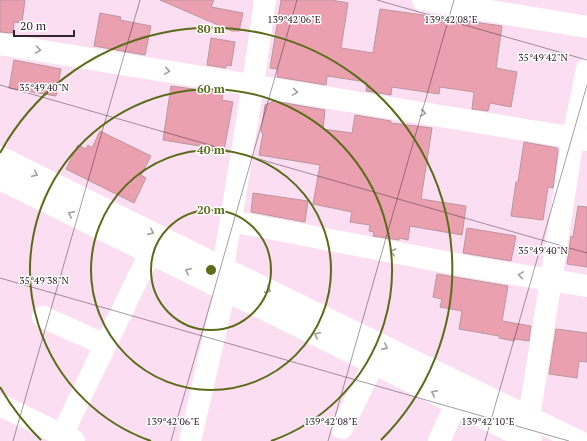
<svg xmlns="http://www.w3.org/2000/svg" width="587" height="441" viewBox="0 0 587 441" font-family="'PT Serif',serif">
	<rect width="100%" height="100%" fill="#fbdef2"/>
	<path fill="#eba0b0" stroke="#b9979d" d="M0,0h25l-3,23 -8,-1 -1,11 -13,-1z
		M160,0h54l-3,7 32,6 -4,18h-7z
		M281,0h50l17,3 -7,45 32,5 7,-44 122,17 -6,42 21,4 -6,35 -21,-4 -2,8 -16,-2 2,-17 -34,-5 -1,7 -47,-7 -1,8 -25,-4 1,-9 -40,-6 -1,9 -49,-8 1,-8 -8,-1z
		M100,13l21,4 -1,3 31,6 -6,29 -51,-9z
		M211,38l24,4 -4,24 -5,-1v3l-19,-3z
		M14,60l47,9 -5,27 -47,-8z
		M171,86l52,7 -1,7 11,2 -9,48 -61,-10z
		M274,101l51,9 -2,19 29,4 3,-18 36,6v2l41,5 -11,71 45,7 -4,29 -52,-9 -2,14 -9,-2v2l-26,-4 1,-4 -5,-1 1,-6 -20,-3 2,-10 -39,-8 7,-39 -61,-10 4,-22 -2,-1 4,-27z
		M100,131l51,25 -10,19 5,3 -12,25 -68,-34 12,-24 8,4 2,-4 4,3z
		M524,142l33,6 1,3 -5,37 -5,-1 -5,33 -32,-4 5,-34h2z
		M253,193l55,8 -3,21 -54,-10z
		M578,206l9,1v60l-20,-3 4,-28 2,1z
		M467,228l49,8 -5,25 -48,-8z
		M437,274l71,12 -6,35 29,5 -2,15 -14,-2 -1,2 -15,-3v-2l-40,-7 3,-18 -22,-4 2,-8 -9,-2z
		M556,329l31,4v29l-8,-1 -2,17 -28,-4z"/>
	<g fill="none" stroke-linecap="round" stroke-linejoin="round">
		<path stroke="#fff" stroke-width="22" d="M423,0l164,27
			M0,44l587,96
			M0,157l223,111 355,173
			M0,179l531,262
			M231,221l240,46 116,19
			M43,317l62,28
			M0,405l74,36
			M342,428l32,-65
			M525,430l4,-13 22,-137 22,-142 14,-69
			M59,441l91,-188
			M439,441l17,-37"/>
		<path stroke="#fff" stroke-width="22" d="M190,441l35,-152 -2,-21 30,-183 12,-85"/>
	</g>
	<defs><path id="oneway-chevron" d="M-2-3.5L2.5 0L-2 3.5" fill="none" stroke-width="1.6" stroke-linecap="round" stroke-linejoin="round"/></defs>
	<g stroke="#a29da1">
		<use href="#oneway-chevron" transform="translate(38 50) rotate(9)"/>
		<use href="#oneway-chevron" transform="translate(167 71) rotate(9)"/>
		<use href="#oneway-chevron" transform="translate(295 92) rotate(9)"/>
		<use href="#oneway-chevron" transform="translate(423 113) rotate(9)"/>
		<use href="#oneway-chevron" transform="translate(35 174) rotate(26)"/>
		<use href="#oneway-chevron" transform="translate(71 214) rotate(-154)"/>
		<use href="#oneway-chevron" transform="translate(151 232) rotate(26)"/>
		<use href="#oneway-chevron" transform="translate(393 252) rotate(-169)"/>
		<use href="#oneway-chevron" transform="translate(188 271) rotate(-154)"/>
		<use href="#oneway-chevron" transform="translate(521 275) rotate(-171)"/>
		<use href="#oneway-chevron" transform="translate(268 290) rotate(26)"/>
		<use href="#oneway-chevron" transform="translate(317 335) rotate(-153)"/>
		<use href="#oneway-chevron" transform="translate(385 347) rotate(26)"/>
		<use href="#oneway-chevron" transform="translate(434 393) rotate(-154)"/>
	</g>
	<path fill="none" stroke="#31262e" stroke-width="1" stroke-opacity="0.45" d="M377,0l210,60M0,85l587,168M0,278l569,163M13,441l127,-441M171,441l126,-441M328,441l126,-441M485,441l102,-356"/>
	<g fill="none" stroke="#5a6c18" stroke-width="2">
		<circle cx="211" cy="270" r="60"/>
		<circle cx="211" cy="270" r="120"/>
		<path d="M151 441A181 181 0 1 1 271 441"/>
		<path d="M41 440A241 241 0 0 1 0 387M0 153A241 241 0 1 1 381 440"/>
	</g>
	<g font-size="10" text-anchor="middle" fill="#31262e" stroke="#fff" stroke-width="3" stroke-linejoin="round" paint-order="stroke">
		<text x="294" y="23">139°42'06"E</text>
		<text x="451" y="23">139°42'08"E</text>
		<text x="543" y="61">35°49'42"N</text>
		<text x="44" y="91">35°49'40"N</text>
		<text x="543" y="254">35°49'40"N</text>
		<text x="44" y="284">35°49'38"N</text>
		<text x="488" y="425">139°42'10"E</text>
		<text x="173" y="425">139°42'06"E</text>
		<text x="331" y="425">139°42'08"E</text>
	</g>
	<circle cx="211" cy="270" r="6" fill="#5a6c18" stroke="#fff" stroke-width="2"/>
	<g font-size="12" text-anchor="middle" font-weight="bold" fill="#5a6c18" stroke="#fff" stroke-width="3" stroke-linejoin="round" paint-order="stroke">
		<text x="211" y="33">80 m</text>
		<text x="211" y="93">60 m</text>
		<text x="211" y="154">40 m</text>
		<text x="211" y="214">20 m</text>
	</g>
	<path d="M14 30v6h60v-6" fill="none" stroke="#31262e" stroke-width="2"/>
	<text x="20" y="30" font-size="12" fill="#31262e" stroke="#ffffff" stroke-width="3" paint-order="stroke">20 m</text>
</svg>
